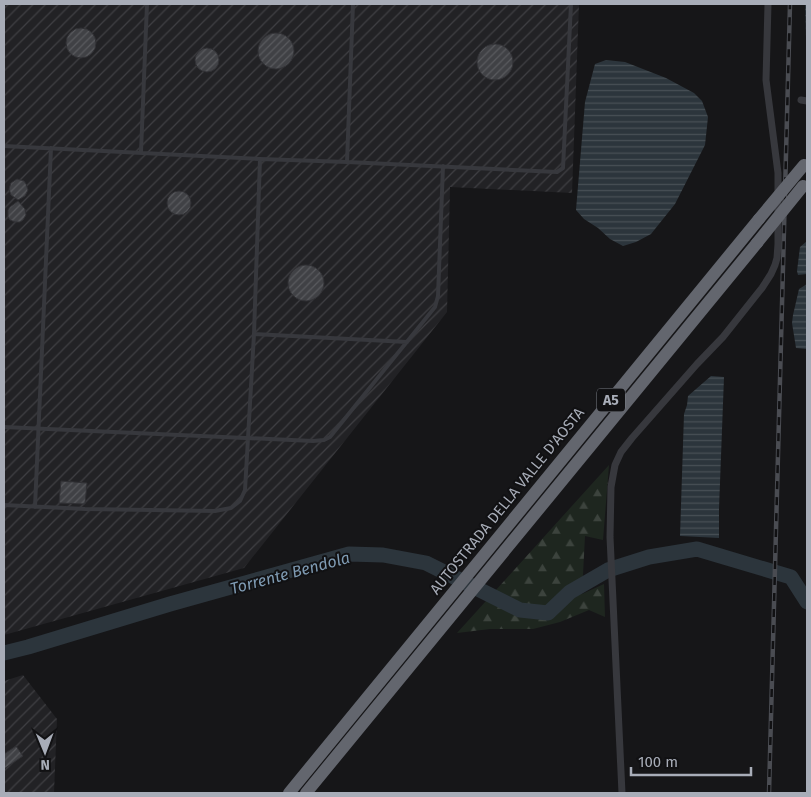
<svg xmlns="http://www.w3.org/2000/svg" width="811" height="797" viewBox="0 0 811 797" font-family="'Fira Sans',sans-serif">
	<defs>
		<pattern id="industrial-furrows" width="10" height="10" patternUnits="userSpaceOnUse" patternTransform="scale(1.25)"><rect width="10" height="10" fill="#222225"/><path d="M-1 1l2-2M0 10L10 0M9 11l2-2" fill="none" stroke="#3f3f43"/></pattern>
		<pattern id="forest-firs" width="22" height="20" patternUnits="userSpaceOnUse" patternTransform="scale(1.25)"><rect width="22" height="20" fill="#1e261f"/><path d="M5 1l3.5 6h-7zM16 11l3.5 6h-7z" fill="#3c433d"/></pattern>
		<pattern id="water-rules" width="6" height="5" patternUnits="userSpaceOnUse" patternTransform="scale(1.25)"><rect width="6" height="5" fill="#2c353c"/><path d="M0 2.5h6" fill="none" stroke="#485056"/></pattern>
		<pattern id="building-hatch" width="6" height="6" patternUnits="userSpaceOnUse" patternTransform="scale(1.25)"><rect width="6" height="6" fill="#404145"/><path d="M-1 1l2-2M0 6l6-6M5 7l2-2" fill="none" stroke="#595a5e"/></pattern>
	</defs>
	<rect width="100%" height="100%" fill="#161618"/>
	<path fill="url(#industrial-furrows)" d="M4,4h575l-7,189 -122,-6 -3,125 -203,256 -240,67z
		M23,675l34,44 -3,74h-50v-112z"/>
	<path fill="url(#forest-firs)" d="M609,465l-6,75 -18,-4 -3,58 22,-10 1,33 -16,-7 -29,12 -27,7h-43l-33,4z"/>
	<path fill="url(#water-rules)" d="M805,4h2v67z
		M606,60l19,2 41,16 28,15 8,8 6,16 -3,28 -30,59 -24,30 -15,8 -13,4 -13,-7 -12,-11 -14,-9 -8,-9 9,-108 10,-38z
		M807,241v33l-9,1 -1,-4 3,-24z
		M807,284v65l-11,-1 -4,-25 1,-8 6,-26z
		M711,376l13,1 -5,132v29l-39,-2 4,-122 3,-9 1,-9z"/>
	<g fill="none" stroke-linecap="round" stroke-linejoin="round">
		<path stroke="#2c353c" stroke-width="15" d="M4,653l24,-6 142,-43 179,-50 34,1 43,8 94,47 28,3 22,-21 38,-22 41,-13 48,-8 94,28 16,25"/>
	</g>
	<path fill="url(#building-hatch)" stroke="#303034" d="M66 43a15 15 0 1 1 30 0a15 15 0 1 1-30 0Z
		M258 51a18 18 0 1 1 36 0a18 18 0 1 1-36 0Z
		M477 62a18 18 0 1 1 36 0a18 18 0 1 1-36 0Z
		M195 60a12 12 0 1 1 24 0a12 12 0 1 1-24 0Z
		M17,179l7,2 2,3 2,6 -3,6 -7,4 -7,-5 -2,-6 2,-6z
		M167 203a12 12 0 1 1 24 0a12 12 0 1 1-24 0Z
		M18,201l7,8 1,6 -3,5 -3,2h-5l-5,-2 -2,-3v-7l2,-3z
		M288 283a18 18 0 1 1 36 0a18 18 0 1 1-36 0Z
		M61,481l26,2 -2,21 -26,-1z
		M16,746l7,10 -19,13v-15z"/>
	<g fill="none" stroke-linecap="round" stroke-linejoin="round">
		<path stroke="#37383d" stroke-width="4" d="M4,146l256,13 87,3 6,-158
			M141,152l6,-148
			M347,162l210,10 6,-4 8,-164
			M254,334l153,8
			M4,427l309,14 11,-1 6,-3 105,-130 3,-11 5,-130
			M4,505l81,4 130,2 16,-3 9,-7 5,-11 9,-156 6,-175
			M35,507l16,-359"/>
		<path stroke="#37383d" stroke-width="7" d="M801,100l6,1
			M622,793l-12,-256 1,-50 4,-22 6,-13 11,-14 65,-74 26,-27 39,-49 9,-14 4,-9 2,-7 1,-14v-71l-12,-93 2,-76"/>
		<path stroke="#63666e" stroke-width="12" d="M289,793l470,-574
			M306,793l451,-550"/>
		<defs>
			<path id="rail" d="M769,793l21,-789"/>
		</defs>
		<use href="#rail" stroke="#4a4c52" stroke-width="4.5"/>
		<use href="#rail" stroke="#111113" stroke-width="2.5" stroke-dasharray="8" stroke-linecap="butt"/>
		<path stroke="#63666e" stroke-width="12" d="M759,219l45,-54
			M757,243l46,-57"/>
	</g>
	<g text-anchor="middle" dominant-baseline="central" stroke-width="4" stroke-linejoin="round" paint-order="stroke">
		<rect fill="#111113" stroke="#7b7e86" stroke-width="1" x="597" y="388.5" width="28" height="23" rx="4"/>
		<g font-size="14" font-weight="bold" fill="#a8adb8">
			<text x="611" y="400">A5</text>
		</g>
		<g font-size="15" fill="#a8adb8" stroke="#111113">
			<text transform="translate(507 501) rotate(-51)">AUTOSTRADA DELLA VALLE D'AOSTA</text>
		</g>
		<g font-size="16" font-style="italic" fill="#7f9bb3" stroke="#111113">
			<text transform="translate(290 573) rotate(-15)">Torrente Bendola</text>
		</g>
	</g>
	<rect width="811" height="797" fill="none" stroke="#a8adb8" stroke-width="10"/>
	<g transform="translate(45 752) rotate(179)" stroke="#111113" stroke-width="4" paint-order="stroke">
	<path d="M0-4L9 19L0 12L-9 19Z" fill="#a8adb8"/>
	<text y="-8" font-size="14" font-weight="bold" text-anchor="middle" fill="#a8adb8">N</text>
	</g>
	<path d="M631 767v8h120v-8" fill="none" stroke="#a8adb8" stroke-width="2.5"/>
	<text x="638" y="767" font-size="15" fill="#a8adb8" stroke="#111113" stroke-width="4" paint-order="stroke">100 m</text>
</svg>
